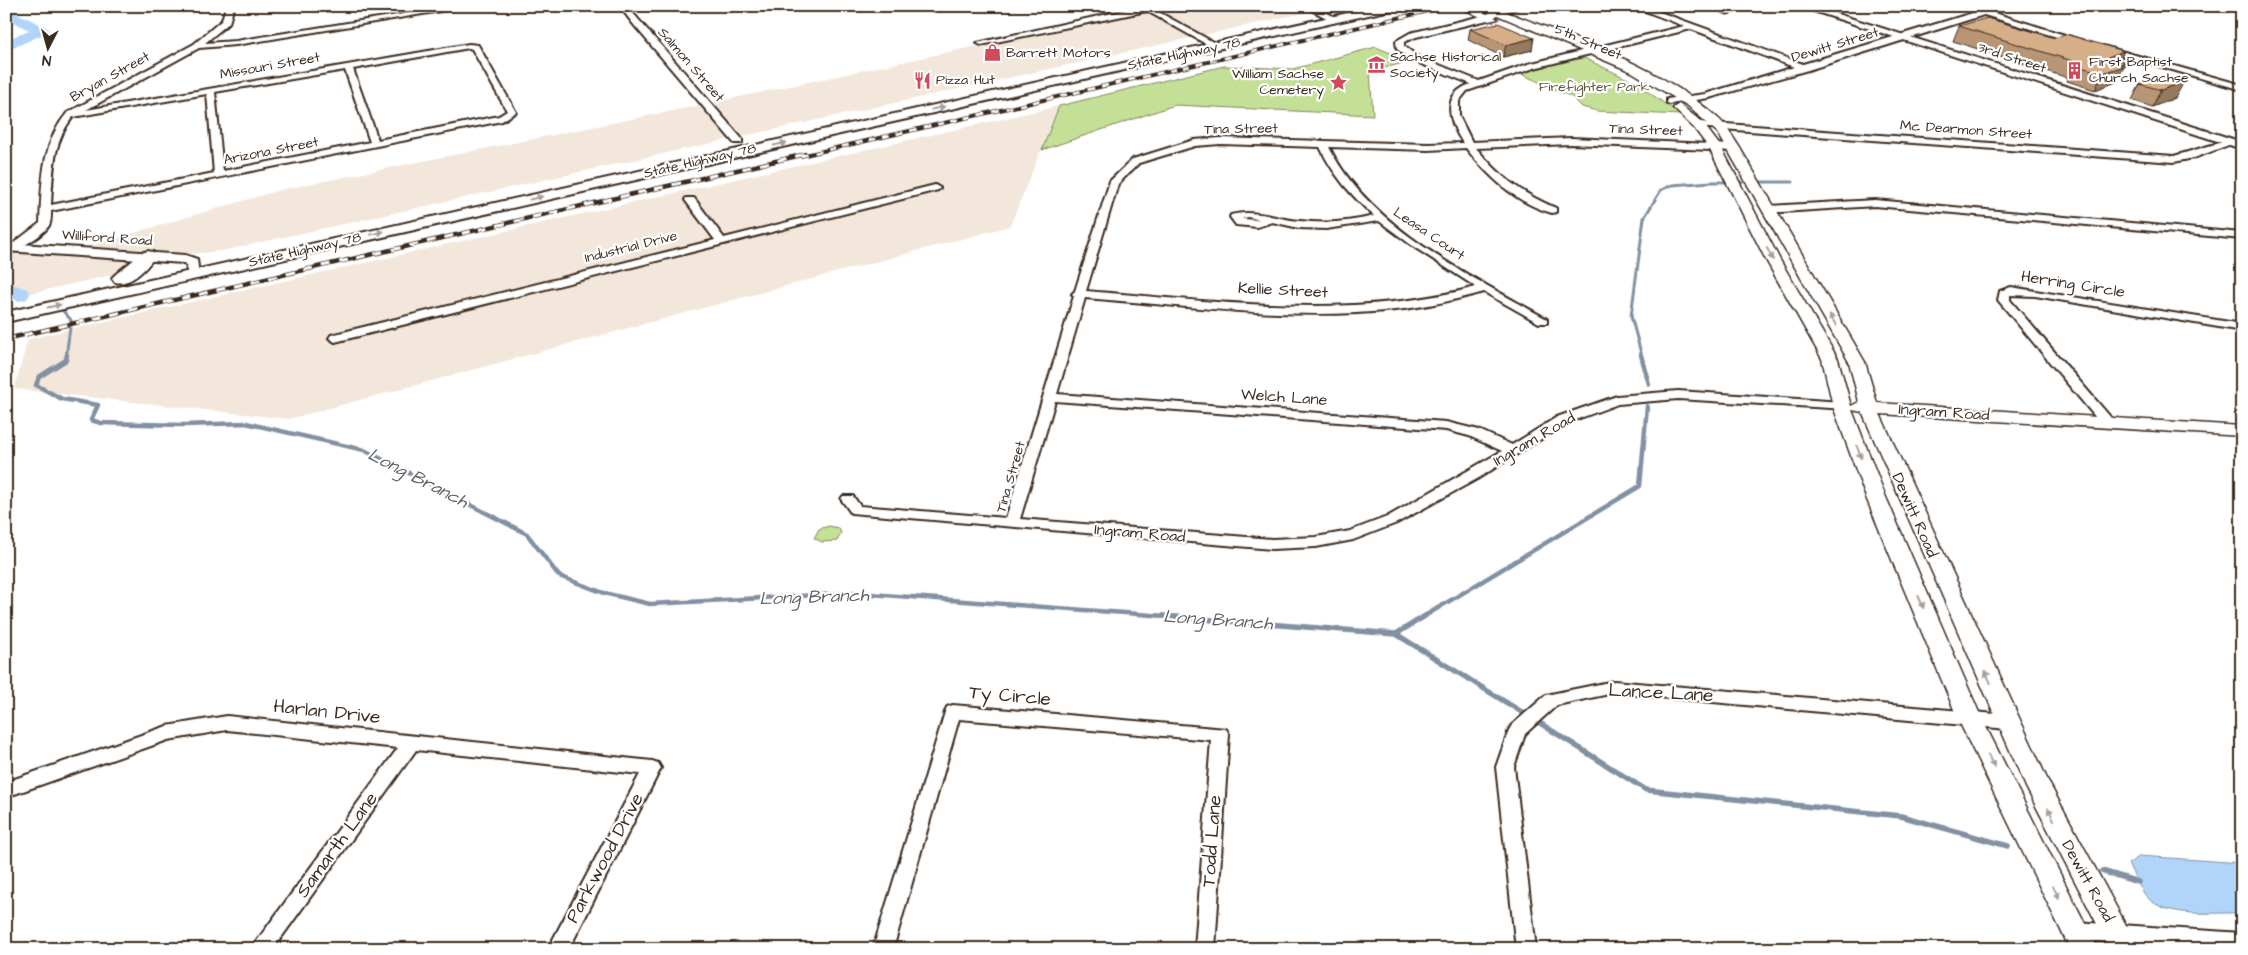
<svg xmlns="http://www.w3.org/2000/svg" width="2248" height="955" viewBox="0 0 2248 955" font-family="'Architects Daughter',sans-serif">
	<rect width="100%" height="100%" fill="#fff"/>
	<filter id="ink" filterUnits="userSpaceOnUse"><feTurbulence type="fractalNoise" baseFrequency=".02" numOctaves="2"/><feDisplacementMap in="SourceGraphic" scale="10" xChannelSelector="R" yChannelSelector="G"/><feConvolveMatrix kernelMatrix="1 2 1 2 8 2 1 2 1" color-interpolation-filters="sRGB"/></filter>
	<g filter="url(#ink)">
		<path fill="#f3e7db" d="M1165,6h171l-1115,245 -40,4 -99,-7 198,-58 426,-86z
			M1059,106l-49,120 -721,193 -275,-30 14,-50z
			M6,251l117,7 12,5 -15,10 -114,26z"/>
		<path fill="#c4e097" stroke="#80855a" d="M1376,47l34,14 -40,11 3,43 -198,-10 -133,45 17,-44 165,-40 69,3z
			M1584,58l50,24 47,33 -84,-4 -15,-4 -10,-10 -53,-24 14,-6z
			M829,526l10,2 2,5 -4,8 -15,1 -8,-4 5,-9z"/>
		<path fill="#b1d5fa" stroke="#8291a2" d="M2140,856l102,7v50c-28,-1 -75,6 -95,-16 -8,-9 -13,-23 -19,-33z"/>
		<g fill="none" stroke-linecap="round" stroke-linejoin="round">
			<path stroke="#8291a2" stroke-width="3" d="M63,311l8,9 -5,37
				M1642,357l-11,-41 13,-98 17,-28 11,-5 39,-3h82"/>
			<path stroke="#8291a2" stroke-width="4.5" d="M67,355l-1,5 -27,17 -3,8 26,14 36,6 -7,15 10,3 82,2 63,-2 118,27 163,84 32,42 45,17 46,11 207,-11 322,24
				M1641,355l8,29
				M1423,617l217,-131 7,-80"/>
			<path stroke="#8291a2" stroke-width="5.5" d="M1162,616l234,18 29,-18
				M1396,634l132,82
				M1535,720l111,70 255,26 107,30
				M2102,871l36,11"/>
			<path fill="#b1d5fa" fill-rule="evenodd" d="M6,8l40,19 3,3 -3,3 -40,18v-11l23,-10 -23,-12z
				M6,282l21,7 3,5 -3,5 -8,2 -13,-4z"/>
			<defs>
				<path id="minor" d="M226,6h8l-5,17 -24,20 31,-2 217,-35h18l-235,39 -37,3 -113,62 383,-66 9,1 38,67 -14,9 -451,90c0,4 0,9 -1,12 -2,9 -31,28 -39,26v-4l29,-22c2,-39 1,-79 27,-110l127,-69 28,-24zM469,48l3,1 35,62 -8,5 -121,24 -25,-71zM345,70l25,72 -147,29 -8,-79zM207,94l7,79 -163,32c2,-31 1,-63 22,-88z
					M1144,6h22l-11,4 67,37 -7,2 -68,-38 -166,34 -4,-2z
					M1304,6h9l28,14 -7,2z
					M1511,6h13l-25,8 -7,5 -76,18 -12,5v4l13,10 62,25 49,-17 156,-38 -52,-20h11l160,58 173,-52 -17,-6c8,0 16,4 25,4 8,0 16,-4 24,-4l-17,6 93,29 -7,2 -93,-28 -176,55 -99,28 -39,6 -3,-1v-4l38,-5 89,-27 -103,-38 -157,39 -67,23 -8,10v15l13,26 99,-4 163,7 5,3 -5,3 -163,-7 -95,4c25,29 44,45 80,60v4l-4,1c-35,-9 -64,-37 -86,-65l-38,2 -99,-3c40,81 142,129 218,172v4h-8l-55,-31c-29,8 -59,15 -89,18 -103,11 -208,-4 -310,-12l-28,96 389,28 33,8 33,15 45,-28 60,-21 61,-5 164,11 5,1 1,3 -1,3 -169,-10 -60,5 -51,19 -90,56 -80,44 -44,17 -37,7 -44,2 -421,-36 -10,-14 2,-3h10l7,10 146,12 68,-222 -2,-2 3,-3 35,-110 23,-22 61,-19 26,-2 208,6 35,-1c-14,-21 -23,-49 8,-59l-60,-24 -14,-11 -1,-8 14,-8 76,-18 7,-5zM1220,144l100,3c13,28 31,48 54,69 -24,6 -49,8 -74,5 -24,-2 -44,-12 -69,-6l-1,2 6,8 21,2 15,-5 27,6 27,1 53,-8 35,26 62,40c-128,34 -260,14 -390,4l32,-107 21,-21 56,-17zM1248,217l12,3 -18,-1zM1055,401l391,29 23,6 33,15 -115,66 -37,14 -34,6 -44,2 -252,-20z
					M2103,46l139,39v5l-139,-40z
					M1698,122l476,34 55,-16 5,3 -40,15 -20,4 -479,-35 -1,-2z
					M935,185l5,3 -2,2 -603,152 -6,-4 2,-3 384,-95 -30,-40 1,-2h8l30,40z
					M1875,200l367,33v6l-367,-33 -93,6h-13l-5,-3 5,-3z
					M2011,287l231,37v7l-207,-35 -25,-1v5l102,119 1,3 -6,4 -5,-1 -104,-125 2,-9z
					M1614,681l394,34 6,2 3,5 -3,5 -6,2 -394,-36 -57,12 -32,29 -11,33 22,182h-20l-20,-182 13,-37 3,-5 34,-30z
					M953,705l273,24 3,5 -14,215h-20l16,-209 -252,-21 -66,230h-20l72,-237 2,-5z
					M227,716l425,45 6,2 3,5 -92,181h-21l92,-175 -224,-24 -143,199h-22l147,-201 -171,-18 -59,10 -162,57v-15l161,-56z
					M2075,922l167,11v16h-38l-129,-9 -7,-3 -3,-6 3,-6z"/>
				<path id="tertiary" d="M628,6h8l-4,6 110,127v4h-8l-100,-118 -10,-13z
					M1798,6h14l430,136v7z
					M6,243l179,12 12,4 2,16 -6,4 -5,-1 -2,-14 -3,-1 -177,-12z"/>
				<path id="secondary" d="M1457,6h14l27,13 -9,2z
					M1476,6h15c77,31 166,56 229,114 8,8 14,19 20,28l125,214 12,41 365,23v10l-362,-22 169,369 90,166h-29l-84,-162 -164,-375 -10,-2 33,85 96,222 117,232h-28l-113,-232 -92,-222 -32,-89 -11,-47 -56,-99 -57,-112 -15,-20 -21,-20 6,-4 23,18 19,25 59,113 58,99 13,47 8,-4 -10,-40 -131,-229 -30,-27 -56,-34z"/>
				<path id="primary" d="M1379,6h21l-5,3 -1389,313v-10z
					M147,251l6,1 2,4c-8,12 -24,30 -40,26l-3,-4c3,-4 31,-26 35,-27z"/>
			</defs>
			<use href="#minor" stroke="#3b2a1e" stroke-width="4"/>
			<use href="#tertiary" stroke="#3b2a1e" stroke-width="4"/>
			<use href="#secondary" stroke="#3b2a1e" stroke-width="3"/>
			<use href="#primary" stroke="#3b2a1e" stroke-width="4"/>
			<use href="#minor" fill="#fff" fill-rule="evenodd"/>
			<use href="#tertiary" fill="#fff" fill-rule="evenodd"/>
			<use href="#secondary" fill="#fff" fill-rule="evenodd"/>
			<use href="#primary" fill="#fff" fill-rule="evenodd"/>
			<defs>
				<path id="rail-far1" d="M801,156l649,-150"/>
				<path id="rail" d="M6,339l800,-185"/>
			</defs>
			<use href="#rail-far1" stroke="#3b2a1e" stroke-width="4"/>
			<use href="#rail" stroke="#3b2a1e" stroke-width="4.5"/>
			<use href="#rail-far1" stroke="#fff" stroke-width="2.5" stroke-dasharray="7" stroke-linecap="butt"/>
			<use href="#rail" stroke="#fff" stroke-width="3" stroke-dasharray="9" stroke-linecap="butt"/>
		</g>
		<path fill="#b89674" stroke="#3b2a1e" d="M1704,6h47v3l-24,6z
			M1959,26l96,12 69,13 -5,9 7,2 -10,20 -21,8 -28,-9 1,-3 -115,-37z
			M1470,29l62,21 -29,7 -35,-17z
			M2164,76l11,22 -23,9 -20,-7 8,-16z"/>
		<path fill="#967a5e" stroke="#3b2a1e" d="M1730,6h21v3l-24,6z
			M1534,38l-2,12 -29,7 3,-12z
			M2124,51l-8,16 -8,-10z
			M2126,62l-10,20 -21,8 8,-17 16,-9z
			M2184,82l-9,16 -23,9 9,-17z"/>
		<path fill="#d6ae87" stroke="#3b2a1e" d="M1987,18l68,20 10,-4 59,17 -16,6 18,5 -7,2 5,2 -21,7 -29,-8 5,-2 -120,-37z
			M1498,23l36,15 -28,7 -36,-16z
			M2164,76l20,6 -23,8 -21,-6z"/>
		<defs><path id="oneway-solid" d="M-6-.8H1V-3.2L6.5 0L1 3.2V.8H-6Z" transform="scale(1.25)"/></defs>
		<g fill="#a79f9a">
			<use href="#oneway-solid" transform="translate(938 108) rotate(-13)"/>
			<use href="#oneway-solid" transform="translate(780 144) rotate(-13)"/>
			<use href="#oneway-solid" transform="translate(536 198) rotate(-13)"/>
			<use href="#oneway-solid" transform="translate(377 233) rotate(-13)"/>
			<use href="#oneway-solid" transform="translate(1770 254) rotate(62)"/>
			<use href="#oneway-solid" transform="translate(54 306) rotate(-13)"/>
			<use href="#oneway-solid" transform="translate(1833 320) rotate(-119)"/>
			<use href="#oneway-solid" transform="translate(1859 452) rotate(70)"/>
			<use href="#oneway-solid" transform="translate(1921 602) rotate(67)"/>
			<use href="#oneway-solid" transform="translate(1988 677) rotate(-114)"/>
			<use href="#oneway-solid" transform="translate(1991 761) rotate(64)"/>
			<use href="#oneway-solid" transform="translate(2051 814) rotate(-117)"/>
			<use href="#oneway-solid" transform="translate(2056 892) rotate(64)"/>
		</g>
	</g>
	<defs>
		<symbol id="shop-bare" viewBox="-9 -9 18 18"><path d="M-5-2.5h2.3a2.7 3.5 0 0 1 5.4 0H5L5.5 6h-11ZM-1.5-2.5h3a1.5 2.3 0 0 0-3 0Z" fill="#d1495b" stroke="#fff" stroke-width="2.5" paint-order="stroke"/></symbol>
		<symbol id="museum-bare" viewBox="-9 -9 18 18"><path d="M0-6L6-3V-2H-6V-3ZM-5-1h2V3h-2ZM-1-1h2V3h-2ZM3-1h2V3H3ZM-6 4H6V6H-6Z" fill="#d1495b" stroke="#fff" stroke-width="2.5" paint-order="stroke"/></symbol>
		<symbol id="building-bare" viewBox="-9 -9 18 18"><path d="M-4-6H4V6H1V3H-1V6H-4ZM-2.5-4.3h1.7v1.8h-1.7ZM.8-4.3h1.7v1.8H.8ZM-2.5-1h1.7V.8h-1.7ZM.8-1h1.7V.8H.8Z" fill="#d1495b" stroke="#fff" stroke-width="2.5" paint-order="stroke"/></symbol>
		<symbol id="restaurant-bare" viewBox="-9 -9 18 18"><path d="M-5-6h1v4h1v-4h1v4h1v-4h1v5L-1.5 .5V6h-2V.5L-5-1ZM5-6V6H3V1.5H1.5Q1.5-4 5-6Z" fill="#d1495b" stroke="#fff" stroke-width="2.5" paint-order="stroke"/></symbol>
		<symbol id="sight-bare" viewBox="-9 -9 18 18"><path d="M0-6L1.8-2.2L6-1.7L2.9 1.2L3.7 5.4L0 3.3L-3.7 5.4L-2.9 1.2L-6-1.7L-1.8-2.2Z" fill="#d1495b" stroke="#fff" stroke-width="2.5" paint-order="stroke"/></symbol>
	</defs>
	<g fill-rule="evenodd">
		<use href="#shop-bare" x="980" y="40" width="25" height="25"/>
		<use href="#museum-bare" x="1364" y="52" width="25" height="25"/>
		<use href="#building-bare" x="2062" y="58" width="25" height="25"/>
		<use href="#restaurant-bare" x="910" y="68" width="25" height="25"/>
		<use href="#sight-bare" x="1326" y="70" width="25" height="25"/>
	</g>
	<g text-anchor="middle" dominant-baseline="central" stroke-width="4.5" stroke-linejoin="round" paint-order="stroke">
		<g font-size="14" fill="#3b2a1e" stroke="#fff">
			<text transform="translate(1588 42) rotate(23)">5th Street</text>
			<text transform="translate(1835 45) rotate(-17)">Dewitt Street</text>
			<text transform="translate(1184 54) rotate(-12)">State Highway 78</text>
			<text transform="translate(2012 58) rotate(18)">3rd Street</text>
			<text transform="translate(691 65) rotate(49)">Salmon Street</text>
			<text transform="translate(270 66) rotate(-10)">Missouri Street</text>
			<text transform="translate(110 77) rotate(-29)">Bryan Street</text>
			<text transform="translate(1241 129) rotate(-1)">Tina Street</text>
			<text transform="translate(1646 130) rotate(2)">Tina Street</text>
			<text transform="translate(1966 130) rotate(4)">Mc Dearmon Street</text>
			<text transform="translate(271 151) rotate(-11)">Arizona Street</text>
			<text transform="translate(700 161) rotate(-13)">State Highway 78</text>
			<text transform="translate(1429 234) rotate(34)">Leasa Court</text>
			<text transform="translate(107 238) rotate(4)">Williford Road</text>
			<text transform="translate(631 247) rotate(-14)">Industrial Drive</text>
			<text transform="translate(305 250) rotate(-13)">State Highway 78</text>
			<text transform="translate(1011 477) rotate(-74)">Tina Street</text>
		</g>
		<g font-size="14" fill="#3b2a1e" stroke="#fff" text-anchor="start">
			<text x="1006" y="53">Barrett Motors</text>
			<text x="1390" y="57">Sachse Historical<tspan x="1390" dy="16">Society</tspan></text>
			<text x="2089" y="62">First Baptist<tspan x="2089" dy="16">Church Sachse</tspan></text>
			<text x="1324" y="74" text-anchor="end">William Sachse<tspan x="1324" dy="16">Cemetery</tspan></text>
			<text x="936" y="80">Pizza Hut</text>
		</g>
		<g font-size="14" fill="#5d583c" stroke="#fff">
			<text x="1594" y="87">Firefighter Park</text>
		</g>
		<g font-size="16" fill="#3b2a1e" stroke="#fff">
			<text transform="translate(2073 284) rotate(9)">Herring Circle</text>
			<text transform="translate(1283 290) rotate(3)">Kellie Street</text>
			<text transform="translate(1284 397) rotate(4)">Welch Lane</text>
			<text transform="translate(1944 412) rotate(4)">Ingram Road</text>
			<text transform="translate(1534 439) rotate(-30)">Ingram Road</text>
			<text transform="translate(1915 515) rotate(66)">Dewitt Road</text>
			<text transform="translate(1140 533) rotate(5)">Ingram Road</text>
			<text transform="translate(2088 881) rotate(61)">Dewitt Road</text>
		</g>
		<g font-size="18" font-style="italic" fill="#5e5d60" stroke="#fff">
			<text transform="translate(418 478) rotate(27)">Long Branch</text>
			<text transform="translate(814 597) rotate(-2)">Long Branch</text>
			<text transform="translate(1218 620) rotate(4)">Long Branch</text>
		</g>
		<g font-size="19" fill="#3b2a1e" stroke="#fff">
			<text transform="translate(1661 693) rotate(3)">Lance Lane</text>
			<text transform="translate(1010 696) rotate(5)">Ty Circle</text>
			<text transform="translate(327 712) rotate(6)">Harlan Drive</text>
			<text transform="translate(1212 841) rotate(-86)">Todd Lane</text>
			<text transform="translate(337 845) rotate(-54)">Samarth Lane</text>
			<text transform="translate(605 858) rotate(-62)">Parkwood Drive</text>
		</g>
	</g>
	<rect width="2248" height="955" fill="none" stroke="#fff" stroke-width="25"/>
	<rect x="12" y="12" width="2223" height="930" fill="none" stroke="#3b2a1e" stroke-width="2" filter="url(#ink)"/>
	<g transform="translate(48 48) rotate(186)" stroke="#ffffff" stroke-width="4" paint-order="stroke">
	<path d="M0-4L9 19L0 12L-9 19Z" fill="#3b2a1e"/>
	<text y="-8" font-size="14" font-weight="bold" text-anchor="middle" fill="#3b2a1e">N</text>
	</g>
</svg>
